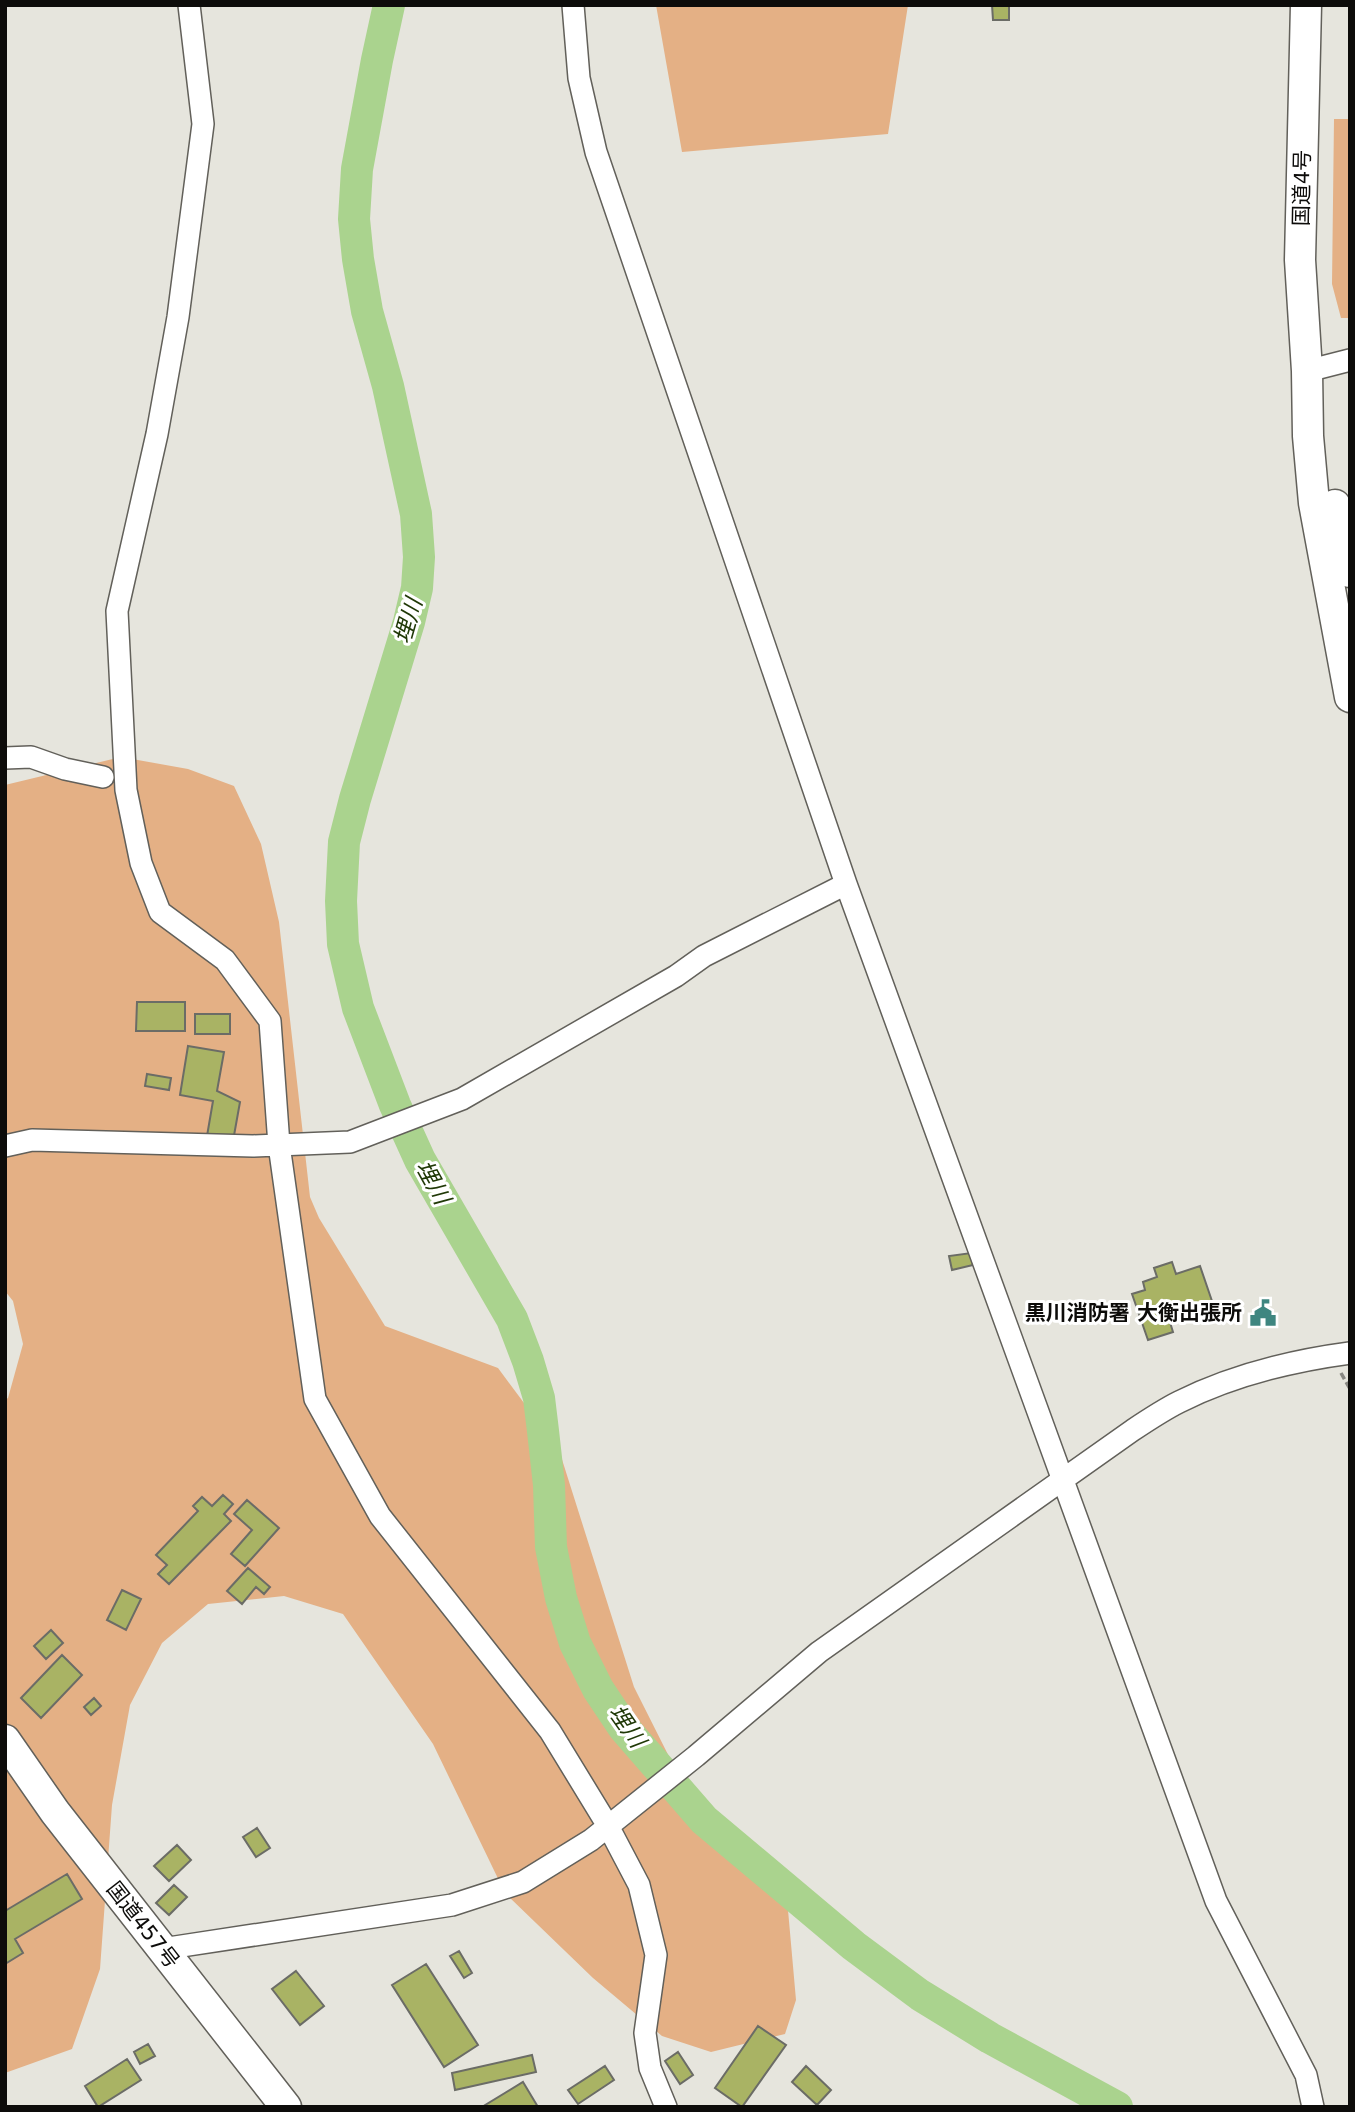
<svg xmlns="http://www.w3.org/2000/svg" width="1355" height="2112" viewBox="0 0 1355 2112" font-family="'DejaVu Sans','Noto Sans JP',sans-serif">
	<rect width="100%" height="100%" fill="#e6e5dd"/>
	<path fill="#e4b085" d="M656,5h252l-20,129 -206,18z
		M1334,119h16v199h-9l-9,-34z
		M121,757l67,12 46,17 27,58 18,78 31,275 9,21 66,108 113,42 61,82 75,237 79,157 75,66 8,90 -11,34 -74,18 -49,-16 -69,-58 -88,-85 -72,-149 -90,-130 -59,-18 -76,8 -46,39 -32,62 -18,100 -12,164 -28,80 -67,24v-673l3,-2 15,-54 -10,-43 -8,-10v-506z"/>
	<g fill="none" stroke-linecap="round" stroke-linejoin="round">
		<path stroke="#aad38e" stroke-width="32" d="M389,5l-12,55 -20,109 -3,50 4,40 9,52 21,75 28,128 3,43 -2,31 -8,34 -54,177 -11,43 -3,59 2,43 15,64 37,97 25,55 92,159 16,42 11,37 4,33 6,54 2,62 10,51 14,45 23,46 26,39 80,92 150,126 66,49 70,43 127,69"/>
	</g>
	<path fill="#a9b364" stroke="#6b6c66" stroke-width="2" d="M992,5h17v15h-16z
		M137,1002h48v29h-49z
		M195,1014h35v20h-35z
		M188,1046l36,6 -7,39 23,11 -7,39 -26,-5 6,-35 -33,-6z
		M147,1074l24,4 -2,12 -24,-4z
		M971,1253l2,12 -21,5 -3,-14z
		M1172,1262l4,12 24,-8 12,35 -37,12 1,3 -7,3 4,13 -25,8 -16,-46 13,-4 -2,-8 14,-5 -3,-9z
		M223,1495l10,9 -9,10 7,7 -62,63 -11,-10 9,-9 -11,-10 42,-44 -5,-5 9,-9 10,9z
		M247,1500l32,28 -34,38 -14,-12 21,-24 -18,-16z
		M248,1568l22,19 -6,7 -8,-7 -14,17 -15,-13z
		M122,1590l19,9 -15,31 -19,-10z
		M51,1630l12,13 -17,16 -12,-13z
		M62,1655l20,20 -41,43 -20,-20z
		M94,1698l7,8 -10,9 -7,-8z
		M257,1828l13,20 -14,9 -13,-20z
		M177,1845l14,15 -22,21 -15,-15z
		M67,1874l15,25 -67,40 8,14 -18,11v-53z
		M174,1885l13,12 -18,18 -13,-12z
		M459,1951l13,22 -8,5 -14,-22z
		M426,1964l52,81 -34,22 -52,-82z
		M296,1971l28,35 -24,19 -28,-36z
		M758,2026l28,19 -44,62 -27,-19z
		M148,2044l7,12 -15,8 -6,-12z
		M678,2052l15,23 -13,9 -15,-23z
		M532,2055l4,17 -81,18 -3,-17z
		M127,2059l14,21 -43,27 -13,-21z
		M605,2066l9,14 -36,24 -10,-14z
		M806,2066l25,24 -14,15 -25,-23z
		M523,2082l15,25h-56z"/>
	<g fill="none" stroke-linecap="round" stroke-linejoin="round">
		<defs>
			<path id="minor" d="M189,5l14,119 -25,193 -21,117 -40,177 9,179 15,73 19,49 65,48 45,61 9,124 36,254 65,117 170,215 58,95 31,59 17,70 -11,78 5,35 16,39
				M573,5l6,73 17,74 250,732 370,1017 90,174 7,32
				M1307,371l43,-11
				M5,758l26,-1 34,12 38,8
				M5,1146l27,-6 221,6 97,-4 112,-43 214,-123 28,-20 142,-72
				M162,1949l290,-44 71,-23 68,-42 105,-84 123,-104 314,-222c15,-10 30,-20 46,-28 54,-27 111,-41 171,-49"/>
			<path id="highway" d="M1306,5l-6,255 7,111 1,65 6,67 36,194
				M1335,505l15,67
				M5,1740l50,72 231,295"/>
		</defs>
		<use href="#minor" stroke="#62605a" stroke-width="24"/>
		<use href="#highway" stroke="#62605a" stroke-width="33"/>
		<path stroke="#898883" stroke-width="3.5" stroke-dasharray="7 3.5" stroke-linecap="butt" d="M1341,1373l9,16"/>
		<use href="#minor" stroke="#fff" stroke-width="21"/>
		<use href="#highway" stroke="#fff" stroke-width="30"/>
	</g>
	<defs>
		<symbol id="civic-bare" viewBox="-9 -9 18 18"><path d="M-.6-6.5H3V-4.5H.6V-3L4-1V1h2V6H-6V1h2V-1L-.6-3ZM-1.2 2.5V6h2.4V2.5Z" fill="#3f8680" stroke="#fff" stroke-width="2.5" paint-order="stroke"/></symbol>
	</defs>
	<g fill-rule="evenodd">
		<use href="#civic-bare" x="1244" y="1294" width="38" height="38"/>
	</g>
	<g text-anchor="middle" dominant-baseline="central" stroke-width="6" stroke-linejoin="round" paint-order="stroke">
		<g font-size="21" fill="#0d0c0a" stroke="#fff">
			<text transform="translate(1302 188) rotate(-89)">国道4号</text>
			<text transform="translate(143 1925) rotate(52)">国道457号</text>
		</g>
		<g font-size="21" font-weight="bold" fill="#0d0c0a" stroke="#fff" text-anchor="end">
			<text x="1242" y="1313">黒川消防署 大衡出張所</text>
		</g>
		<g font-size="23" font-style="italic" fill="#203907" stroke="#fff">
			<text transform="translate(408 621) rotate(-74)">埋川</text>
			<text transform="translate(433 1182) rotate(61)">埋川</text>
			<text transform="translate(627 1726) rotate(55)">埋川</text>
		</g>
	</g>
	<rect width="1355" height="2112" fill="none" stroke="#0d0c0a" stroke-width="14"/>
</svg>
